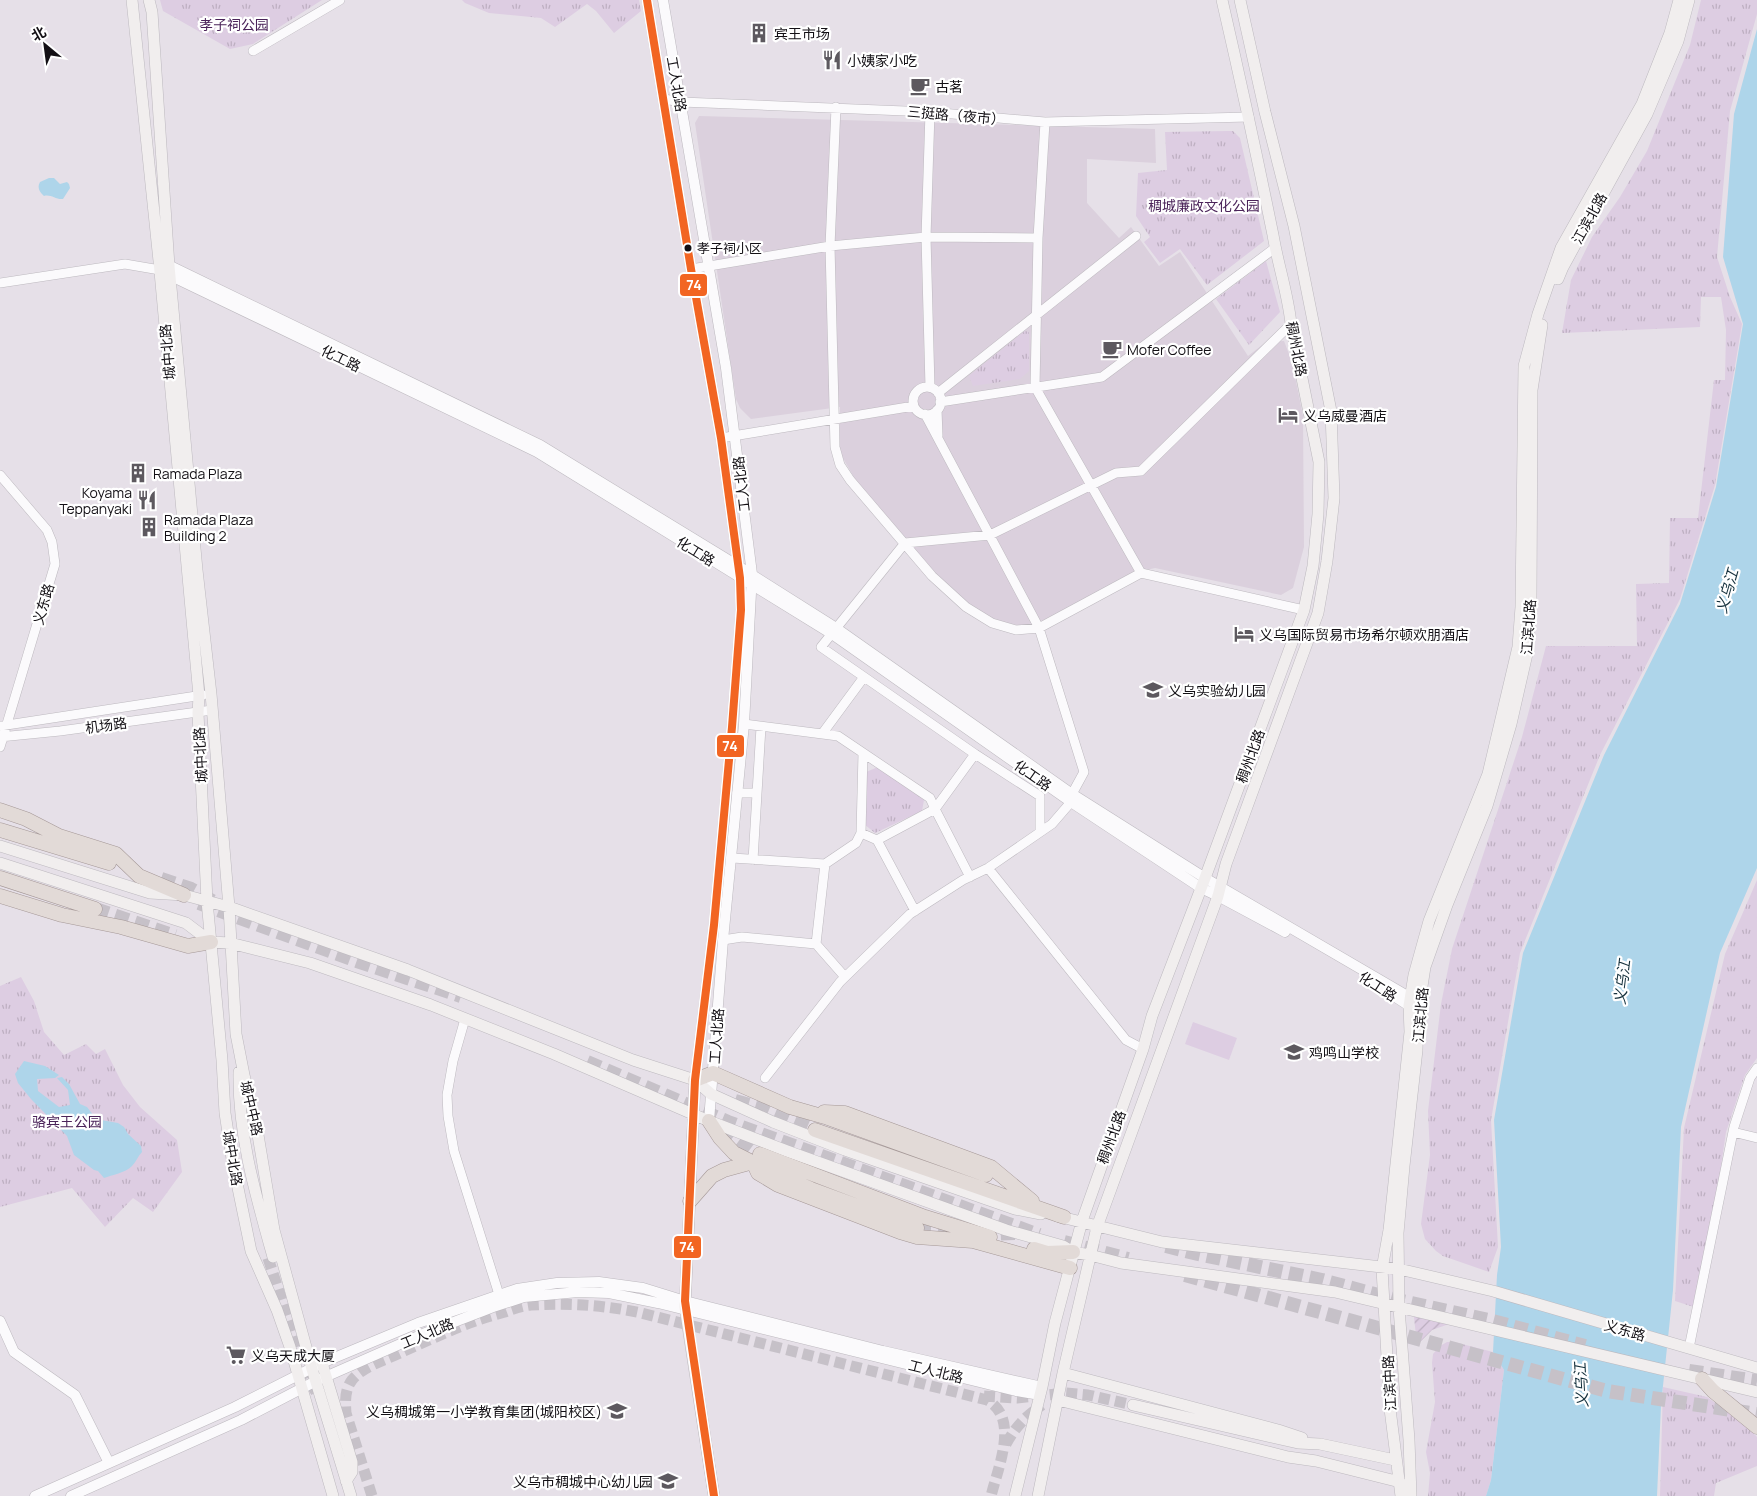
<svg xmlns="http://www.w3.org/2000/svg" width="1757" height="1496" viewBox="0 0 1757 1496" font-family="Manrope,'Noto Sans SC',sans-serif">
	<defs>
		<pattern id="park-tufts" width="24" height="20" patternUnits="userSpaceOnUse" patternTransform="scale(1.25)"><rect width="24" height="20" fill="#ddcde2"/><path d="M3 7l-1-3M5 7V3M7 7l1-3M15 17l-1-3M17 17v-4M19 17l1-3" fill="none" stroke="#bdafc1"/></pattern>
		<pattern id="garden-furrows" width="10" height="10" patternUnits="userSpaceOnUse" patternTransform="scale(1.25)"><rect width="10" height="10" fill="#ddcde2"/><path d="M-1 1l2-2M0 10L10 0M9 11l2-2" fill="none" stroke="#bdafc1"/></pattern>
	</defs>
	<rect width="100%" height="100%" fill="#e6e0e8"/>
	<path fill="#dbd0dd" d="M699,116l456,13 1,34 -69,-4v44l32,35 12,-11 28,39 21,-14 68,104 18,-14 18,-1 8,21 11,54 1,131 -11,41 -12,7 -126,-27 -26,6 -75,43 -32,9 -29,-6 -17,-10 -32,-27 -89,-104 -15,-26v-46l-89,12 -11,-11 -4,-9 -41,-276z"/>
	<path fill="url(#park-tufts)" d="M160,0h162l-69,44 -23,5 -67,-38z
		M462,0h177l2,11 -27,22 -18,-22 -9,-7 -32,23 -14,-9 -52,-5 -24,-10z
		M1701,0h56v14l-27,97 -13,146 13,40 12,27 -27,161 -35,114 -80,156 -80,198 -29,167 7,127 -9,25 -46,-16 -7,-5 -11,-12 -4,-15 9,-69 -2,-44 13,-107 11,-55 70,-212 24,-91h91l-1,-62 33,-1 1,-65h28l16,-138h11l1,-50 -5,-33h-20l-1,30 -138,6 9,-53 21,-43 28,-40 27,-46 43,-106z
		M1228,131h5l7,7 24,103 -57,44 -27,-36 -20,14 -16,-21 6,-5 -14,-21 2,-43 29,-3 -2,-38z
		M1266,261l14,51 -31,33 -33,-46z
		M1025,331l4,1v39l-9,8 -47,7 -4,-10z
		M878,767l46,33 -2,11 -47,22 -11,-9 2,-52z
		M1757,880v178l-12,17 -19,57 -26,177 -25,-8 9,-173 41,-174z
		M21,977l13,24 10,31 20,23 22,-11 10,10 9,-5 18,36 17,22 37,33 5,32 -29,40 -20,-14 -28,29 -33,-39 -72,19v-221z
		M1447,1342h7l39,10 11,18 -13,110 -5,16h-58l2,-23 -4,-21 9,-50 -3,-39 1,-9 7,-8z
		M1663,1387l44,10 40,29 10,11v29l-41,17 -2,13h-54z"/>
	<path fill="url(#garden-furrows)" d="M1413,1308l36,16 -17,6 -15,15z"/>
	<path fill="#ddcde2" d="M1193,1022l44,16 -8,22 -44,-16z"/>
	<path fill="#aed5ea" d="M1757,29v839l-37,85 -39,174 -8,163 -12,115 -4,91h-171l5,-16 13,-110 -11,-18 4,-77 4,-28 -7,-127 22,-127 7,-40 81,-198 76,-151 36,-117 27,-163 -20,-67 11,-143z
		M49,178h5l6,6 7,-2 2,2 1,4 -7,11c-7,1 -12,-5 -19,-3 -5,-4 -7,-9 -4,-14z
		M24,1061l21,5 14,9 -4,3 -18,1 1,12 21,16 11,-2 -2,-15 -11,-12 5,-1 7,7 11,20 7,3 7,9 7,4 17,3 6,4 4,7 13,12 1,6c-4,4 -6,10 -10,14 -7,7 -20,9 -28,12l-6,-7 -4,-1 -20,-15 -7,-19 -36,-37 -13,-16 -3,-9z"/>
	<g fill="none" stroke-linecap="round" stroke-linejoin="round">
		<path stroke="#c6c1c8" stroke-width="11" stroke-dasharray="11 5.5" stroke-linecap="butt" d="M268,1258l40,122 8,12
			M984,1396l33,2 49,-5 22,2 45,10
			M1006,1444c10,-18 20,-28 36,-39
			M372,1496l-26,-83c-1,-12 -1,-24 6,-33 11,-14 34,-20 50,-28 34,-15 67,-31 103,-40 8,-3 17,-6 26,-7 37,-2 74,0 110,8l346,87c33,18 11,67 4,96"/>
		<path stroke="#c6c1c8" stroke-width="14" stroke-dasharray="14 7" stroke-linecap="butt" d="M161,879l30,10 23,13
			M199,903l158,58 104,35
			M95,909l80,27
			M587,1062l141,60 311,113
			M735,1101l32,9 48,20
			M723,1127l37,27
			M917,1228l74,6 25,-1
			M1064,1242l64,17
			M1166,1246l32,8 124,26 71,19 96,21 96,26
			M1185,1275l422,116 150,23
			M1689,1371l68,10"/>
		<defs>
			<path id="minor" d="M253,51l87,-51
				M664,99l17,3 249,10 115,10 204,-5
				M836,107l-6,139 5,201 5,18 10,15 82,96 34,31 26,16 24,7 23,-2 102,-55
				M1045,122l-7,116 -3,149 106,186 163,37
				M691,269l139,-23 96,-9 112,1
				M0,283l125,-19 35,6
				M930,387l-4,-150 4,-125
				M913 401a14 14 0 1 1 28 0a14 14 0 1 1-28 0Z
				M938,393l198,-157
				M940,402l162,-25 173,-129
				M937,410l1,26
				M721,438l193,-32
				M0,475l47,55 5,12 3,22 -55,183
				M744,724l94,12 92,62 5,11 40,-55
				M0,726l203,-31
				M822,734l42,-57
				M0,737l60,-6 152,-21
				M863,753l-2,80 16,7
				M737,793h20
				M1040,832v-36l-65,-42 -154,-107 84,-104 85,-8 126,-62 25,-2 150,-147
				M732,858l93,6 31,-21 5,-10
				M753,860l8,-133
				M825,864l-9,80 29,33
				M988,868l138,172 17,9
				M915,911l-38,-71 58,-31 35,68
				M723,940l19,-3 74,7
				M465,1019l-12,42 -6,34 1,21 6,35 47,150
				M765,1078l75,-96 70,-68 53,-34 25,-12 64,-44 19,-22 1,-8 12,-22 -45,-144 -114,-214
				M1733,1132l24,6
				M1689,1348l45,-221 16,-49 7,-10"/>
			<path id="tertiary" d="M647,0l44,269 30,169 19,140 1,32 -9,117 -18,198 -19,155
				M663,0l63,368 26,206 -8,150 -21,216 -14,181
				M164,263l376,182 198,121 98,62 236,166 133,84 211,123
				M165,273l372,179 295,182 239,168 130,86 17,8 67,36
				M1374,983l40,26
				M0,1321l14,31 61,43 34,68
				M35,1496l200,-89 87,-44 96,-40 99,-34 40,-6 42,-1 44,6 42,13 198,50 159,36
				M71,1496l170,-76 75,-39 107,-47 70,-27 31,-10 54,-5 31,1 49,10 358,88 24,4"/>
			<path id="secondary" d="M132,0l27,261 40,435 -1,17 9,188 15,159 3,53 7,46 19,92 26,59 13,37 43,149
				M149,0l3,12 17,254 28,304 14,124 18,213 7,127 8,41 13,54 17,101 38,139 39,127
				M1558,279l5,-12 84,-153 31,-73 11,-41
				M0,846l150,47 34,2 45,12 179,63 225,90 62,20 16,14 62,28 72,28 170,59 26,5
				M0,863l186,60 25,19 19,1 80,20 121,42 123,49 155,67 78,30 219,79 57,16 10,6 17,3 31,8 214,29 422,100
				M239,1072c-1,64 17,124 34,185
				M695,1080l-10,227 29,189
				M1057,1216l105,26 237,27 94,22 264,77
				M322,1363l30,99v10l-6,9
				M1063,1373l215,57 24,8
				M1058,1400l230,57 28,4 84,21
				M1133,1405l165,38 22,1 75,16
				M1015,1496l27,-109 13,-64 27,-102 61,-172 9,-33 53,-138 99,-268 9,-44 5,-52 1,-52 -28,-138c-3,-30 -13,-59 -18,-89 -16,-79 -33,-157 -51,-235
				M1038,1496l25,-123 34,-146 121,-331 8,-32 92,-251 9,-52 7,-63 -3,-87 -37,-185 -29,-114 -25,-112
				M1401,1496l-11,-87 -8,-140 7,-39 21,-198 -1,-26 5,-31 15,-54 59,-147 30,-127 3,-40 3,-241 14,-52 23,-66 81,-144 28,-71 9,-33
				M1411,1496l-2,-56 -10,-132 -1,-75 6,-67 13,-116 1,-38 7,-45 22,-62 40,-99 24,-82 16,-70 4,-53 1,-211 10,-65"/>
			<path id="trunk" d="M0,810l26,9 33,17 57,18 23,22 45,19
				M0,830l109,33
				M0,878l95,31
				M0,896l62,19 59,12 67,19 23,-4
				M695,1080l18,-7 77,34 35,10 161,58
				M824,1112l21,1 146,54 41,34
				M709,1121l11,17 14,15 38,19 39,17 106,39
				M815,1130l249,87
				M760,1154l165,63 65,20
				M690,1201l22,-25 12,-6 29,-8 5,11 20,12 122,47 17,5 56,4 97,27
				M1034,1249l13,4 26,-1
				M1702,1379l11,12 44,36"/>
		</defs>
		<use href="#minor" stroke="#bdb9bf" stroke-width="10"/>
		<use href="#tertiary" stroke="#bdb9bf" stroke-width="11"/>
		<use href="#secondary" stroke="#bdb9bf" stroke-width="12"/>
		<use href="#trunk" stroke="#a59897" stroke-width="15"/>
		<use href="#minor" stroke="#fbfafc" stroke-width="9"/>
		<use href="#tertiary" stroke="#fbfafc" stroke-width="10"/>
		<use href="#secondary" stroke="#f1eeee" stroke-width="11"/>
		<use href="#trunk" stroke="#e2dad7" stroke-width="14"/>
		<defs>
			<path id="bus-1" d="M647,0l44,269 30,169 19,140 1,32 -9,117 -18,198 -19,155 -10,221 29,195"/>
		</defs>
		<use href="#bus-1" stroke="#fff" stroke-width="11"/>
		<use href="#bus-1" stroke="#f26522" stroke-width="8"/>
	</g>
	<defs>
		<symbol id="building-bare" viewBox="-9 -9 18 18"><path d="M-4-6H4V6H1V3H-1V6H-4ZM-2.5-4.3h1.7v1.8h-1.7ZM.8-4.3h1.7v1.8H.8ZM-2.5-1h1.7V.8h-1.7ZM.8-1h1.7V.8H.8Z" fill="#5d595f" stroke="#fff" stroke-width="2.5" paint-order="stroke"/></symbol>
		<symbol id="restaurant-bare" viewBox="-9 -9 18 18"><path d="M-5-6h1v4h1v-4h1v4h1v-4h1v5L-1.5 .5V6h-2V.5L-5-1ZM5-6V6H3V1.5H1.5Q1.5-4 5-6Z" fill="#5d595f" stroke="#fff" stroke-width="2.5" paint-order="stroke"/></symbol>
		<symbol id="cafe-bare" viewBox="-9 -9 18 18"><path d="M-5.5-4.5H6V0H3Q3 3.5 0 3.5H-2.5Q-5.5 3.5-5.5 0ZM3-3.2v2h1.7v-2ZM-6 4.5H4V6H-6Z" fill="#5d595f" stroke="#fff" stroke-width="2.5" paint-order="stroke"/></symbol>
		<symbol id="hotel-bare" viewBox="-9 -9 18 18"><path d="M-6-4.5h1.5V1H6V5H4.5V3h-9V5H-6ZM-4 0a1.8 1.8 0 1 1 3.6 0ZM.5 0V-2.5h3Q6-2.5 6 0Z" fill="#5d595f" stroke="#fff" stroke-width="2.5" paint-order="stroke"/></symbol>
		<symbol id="school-bare" viewBox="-9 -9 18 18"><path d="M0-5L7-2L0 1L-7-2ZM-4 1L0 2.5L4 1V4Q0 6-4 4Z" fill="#5d595f" stroke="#fff" stroke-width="2.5" paint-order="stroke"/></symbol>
		<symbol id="supermarket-bare" viewBox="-9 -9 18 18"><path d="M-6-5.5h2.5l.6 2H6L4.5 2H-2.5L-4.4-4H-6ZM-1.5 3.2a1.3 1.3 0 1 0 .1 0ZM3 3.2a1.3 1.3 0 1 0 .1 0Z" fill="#5d595f" stroke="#fff" stroke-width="2.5" paint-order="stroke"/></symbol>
	</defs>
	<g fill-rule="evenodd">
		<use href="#building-bare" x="745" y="19" width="28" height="28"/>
		<use href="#restaurant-bare" x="818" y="46" width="28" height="28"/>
		<use href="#cafe-bare" x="906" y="72" width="28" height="28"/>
		<use href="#cafe-bare" x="1098" y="335" width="28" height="28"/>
		<use href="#hotel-bare" x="1274" y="401" width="28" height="28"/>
		<use href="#building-bare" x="124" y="459" width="28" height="28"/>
		<use href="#restaurant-bare" x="133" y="486" width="28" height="28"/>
		<use href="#building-bare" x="135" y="513" width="28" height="28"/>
		<use href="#hotel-bare" x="1230" y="620" width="28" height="28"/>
		<use href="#school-bare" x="1139" y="676" width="28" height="28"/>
		<use href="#school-bare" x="1280" y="1038" width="28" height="28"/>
		<use href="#supermarket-bare" x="222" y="1341" width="28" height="28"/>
		<use href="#school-bare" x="603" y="1397" width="28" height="28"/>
		<use href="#school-bare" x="654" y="1467" width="28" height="28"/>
	</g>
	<circle fill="#131015" stroke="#fff" stroke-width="2" cx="688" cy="248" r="4.5"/>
	<g text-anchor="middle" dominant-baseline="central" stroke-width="4.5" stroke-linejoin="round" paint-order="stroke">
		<g font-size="13" fill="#131015" stroke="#fff" text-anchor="start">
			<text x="697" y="248">孝子祠小区</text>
		</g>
		<g font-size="14" fill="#4b245a" stroke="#fff">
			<text x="234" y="24">孝子祠公园</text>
			<text x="1204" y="205">稠城廉政文化公园</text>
			<text x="67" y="1121">骆宾王公园</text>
		</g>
		<g font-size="14" fill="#131015" stroke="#fff" text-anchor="start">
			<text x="774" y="33">宾王市场</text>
			<text x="847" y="60">小姨家小吃</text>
			<text x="935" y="86">古茗</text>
			<text x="1127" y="349">Mofer Coffee</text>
			<text x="1303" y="415">义乌威曼酒店</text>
			<text x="153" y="473">Ramada Plaza</text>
			<text x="132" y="492" text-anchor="end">Koyama<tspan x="132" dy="16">Teppanyaki</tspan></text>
			<text x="164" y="519">Ramada Plaza<tspan x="164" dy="16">Building 2</tspan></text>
			<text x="1259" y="634">义乌国际贸易市场希尔顿欢朋酒店</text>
			<text x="1168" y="690">义乌实验幼儿园</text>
			<text x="1309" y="1052">鸡鸣山学校</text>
			<text x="251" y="1355">义乌天成大厦</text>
			<text x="602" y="1411" text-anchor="end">义乌稠城第一小学教育集团(城阳校区)</text>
			<text x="653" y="1481" text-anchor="end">义乌市稠城中心幼儿园</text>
		</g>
		<g font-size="14" fill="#131015" stroke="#fff">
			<text transform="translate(677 84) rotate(80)">工人北路</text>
			<text transform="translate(956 115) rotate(5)">三挺路（夜市）</text>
			<text transform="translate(1589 218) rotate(-61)">江滨北路</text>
			<text transform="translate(1297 349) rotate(79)">稠州北路</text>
			<text transform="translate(167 352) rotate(-95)">城中北路</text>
			<text transform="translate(341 358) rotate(26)">化工路</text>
			<text transform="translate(741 484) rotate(-97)">工人北路</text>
			<text transform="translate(696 551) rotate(32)">化工路</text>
			<text transform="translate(43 604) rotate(-74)">义东路</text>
			<text transform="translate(1528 627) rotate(-86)">江滨北路</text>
			<text transform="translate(106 725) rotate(-8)">机场路</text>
			<text transform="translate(200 755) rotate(-93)">城中北路</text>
			<text transform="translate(1250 756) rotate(-70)">稠州北路</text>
			<text transform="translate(1033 775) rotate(35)">化工路</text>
			<text transform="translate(1378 986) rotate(33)">化工路</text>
			<text transform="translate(1420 1015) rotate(-85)">江滨北路</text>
			<text transform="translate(716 1036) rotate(-86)">工人北路</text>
			<text transform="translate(252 1108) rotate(77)">城中中路</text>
			<text transform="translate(1111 1137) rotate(-70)">稠州北路</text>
			<text transform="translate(233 1158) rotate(80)">城中北路</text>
			<text transform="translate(1625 1330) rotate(16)">义东路</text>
			<text transform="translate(427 1333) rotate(-23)">工人北路</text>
			<text transform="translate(936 1371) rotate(14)">工人北路</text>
			<text transform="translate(1389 1383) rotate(-93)">江滨中路</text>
		</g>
		<g font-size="15" font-style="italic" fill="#14303c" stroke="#fff">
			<text transform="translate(1727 591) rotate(-74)">义乌江</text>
			<text transform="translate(1622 982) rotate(-83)">义乌江</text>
			<text transform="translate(1581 1385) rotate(-93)">义乌江</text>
		</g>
	</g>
	<g stroke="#fff" stroke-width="2">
		<rect x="679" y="273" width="29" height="24" rx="5" fill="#f26522"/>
		<rect x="716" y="734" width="29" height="24" rx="5" fill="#f26522"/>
		<rect x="673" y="1235" width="29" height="24" rx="5" fill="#f26522"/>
	</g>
	<g font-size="14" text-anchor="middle" font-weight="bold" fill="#fff">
		<text x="694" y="290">74</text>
		<text x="730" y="751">74</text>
		<text x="687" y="1252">74</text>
	</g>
	<g transform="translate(45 45) rotate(331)" stroke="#ffffff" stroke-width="4" paint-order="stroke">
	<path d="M0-4L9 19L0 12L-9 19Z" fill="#131015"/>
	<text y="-8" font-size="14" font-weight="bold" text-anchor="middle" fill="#131015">北</text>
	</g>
</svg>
